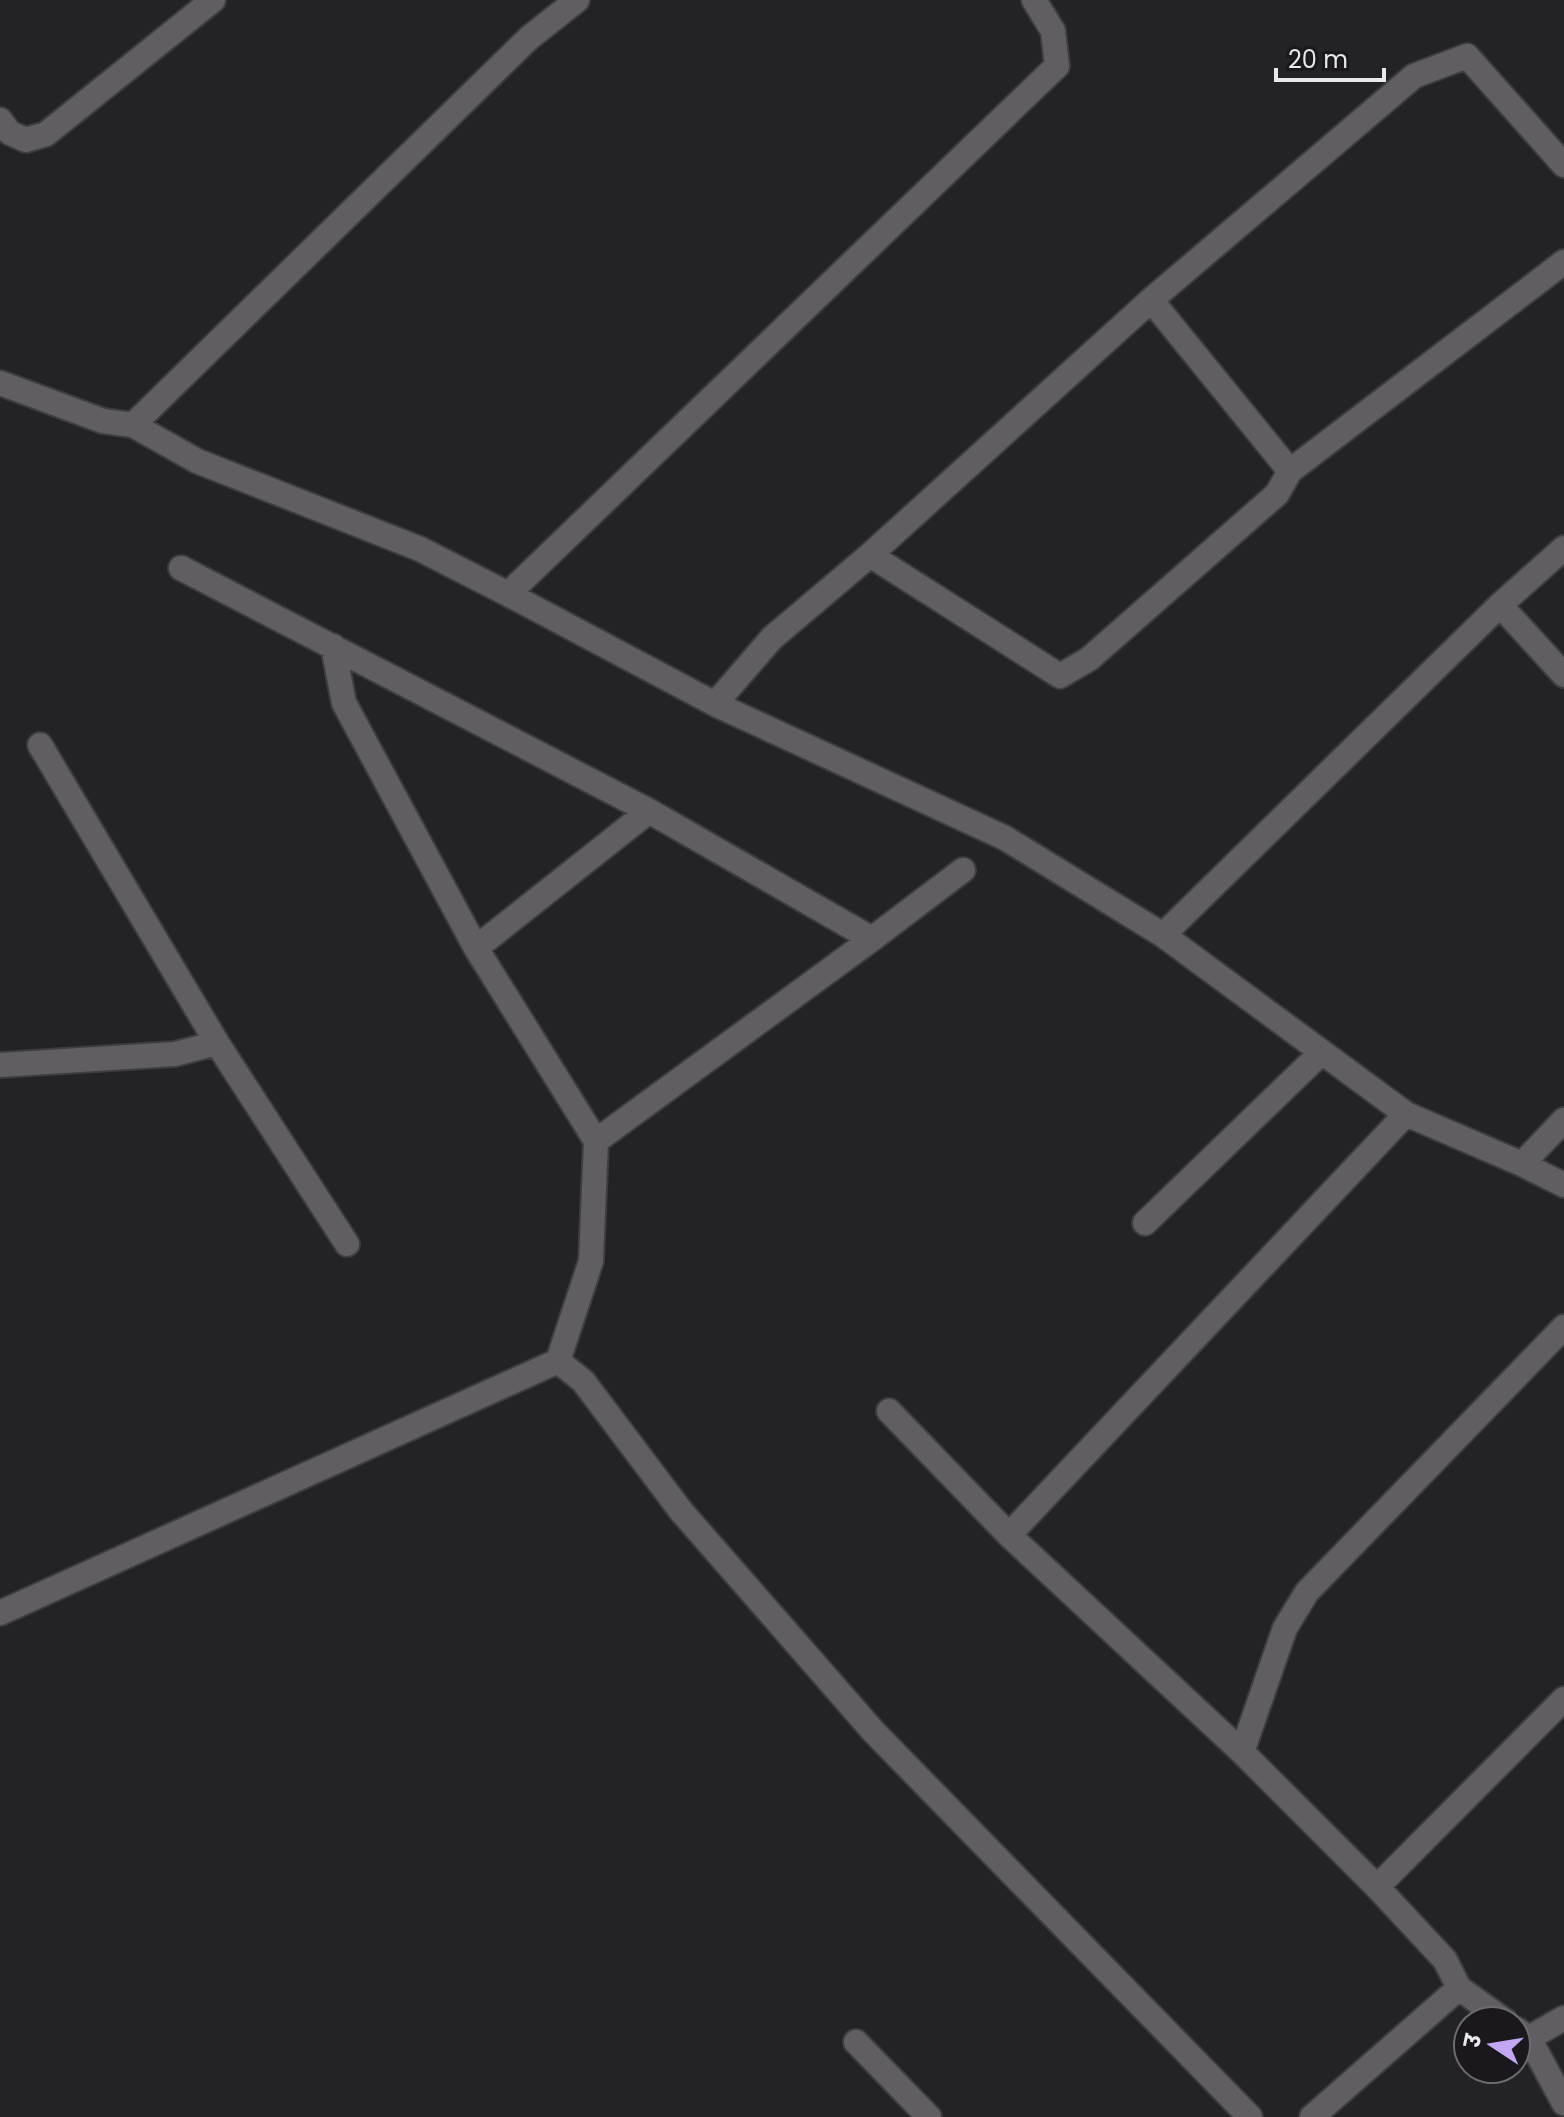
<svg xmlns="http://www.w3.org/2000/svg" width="1564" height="2117" viewBox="0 0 1564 2117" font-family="Poppins,'Noto Sans Devanagari',sans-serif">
	<rect width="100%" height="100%" fill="#232226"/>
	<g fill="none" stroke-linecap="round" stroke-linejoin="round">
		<defs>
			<path id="minor" d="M0,120l10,13 16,7 20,-6 167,-134
				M1151,300l139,171
				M0,383l103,38 30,4 64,36 223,88 88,45 207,110 290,134 158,97 243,179 116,50 42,21
				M133,425l396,-387 48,-38
				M870,555l190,121 29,-17 188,-165 13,-23 274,-209
				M181,568l468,243 223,128
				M508,594l549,-528 -4,-35 -19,-31
				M1500,605l64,70
				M333,646l11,57 132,245 120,193 -5,120 -33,100 25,20 98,130 192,220 377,386
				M715,704l57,-66 98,-83 281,-255 263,-224 53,-20 97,109
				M40,745l177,298 130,201
				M1163,935l337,-330 64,-57
				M476,948l173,-137
				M0,1065l175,-11 42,-11
				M596,1141l276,-202 91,-69
				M1522,1164l42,-44
				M1145,1223l177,-171
				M889,1411l120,124 233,217 135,135 68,73 14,28 46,33
				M1009,1535l397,-421
				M0,1613l558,-252
				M1242,1752l43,-124 22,-36 257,-265
				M1377,1887l187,-188
				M1516,2029l13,9 35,65
				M1529,2038l35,-20
				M856,2042l73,75
				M1312,2117l147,-129"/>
		</defs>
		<use href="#minor" stroke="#3d3c3f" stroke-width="28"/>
		<use href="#minor" stroke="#605e63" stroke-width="24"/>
	</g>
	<g transform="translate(1492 2045) rotate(282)"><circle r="38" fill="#1a181c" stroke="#6d6b6f" stroke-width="2"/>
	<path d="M0-6L14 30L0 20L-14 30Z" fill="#c3a7f2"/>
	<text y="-12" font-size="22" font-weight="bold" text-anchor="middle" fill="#e9e8eb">उ</text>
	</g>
	<path d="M1276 68v12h108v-12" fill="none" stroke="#e9e8eb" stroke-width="4"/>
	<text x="1288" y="68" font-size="24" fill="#e9e8eb" stroke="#1a181c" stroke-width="6" paint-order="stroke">20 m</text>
</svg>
